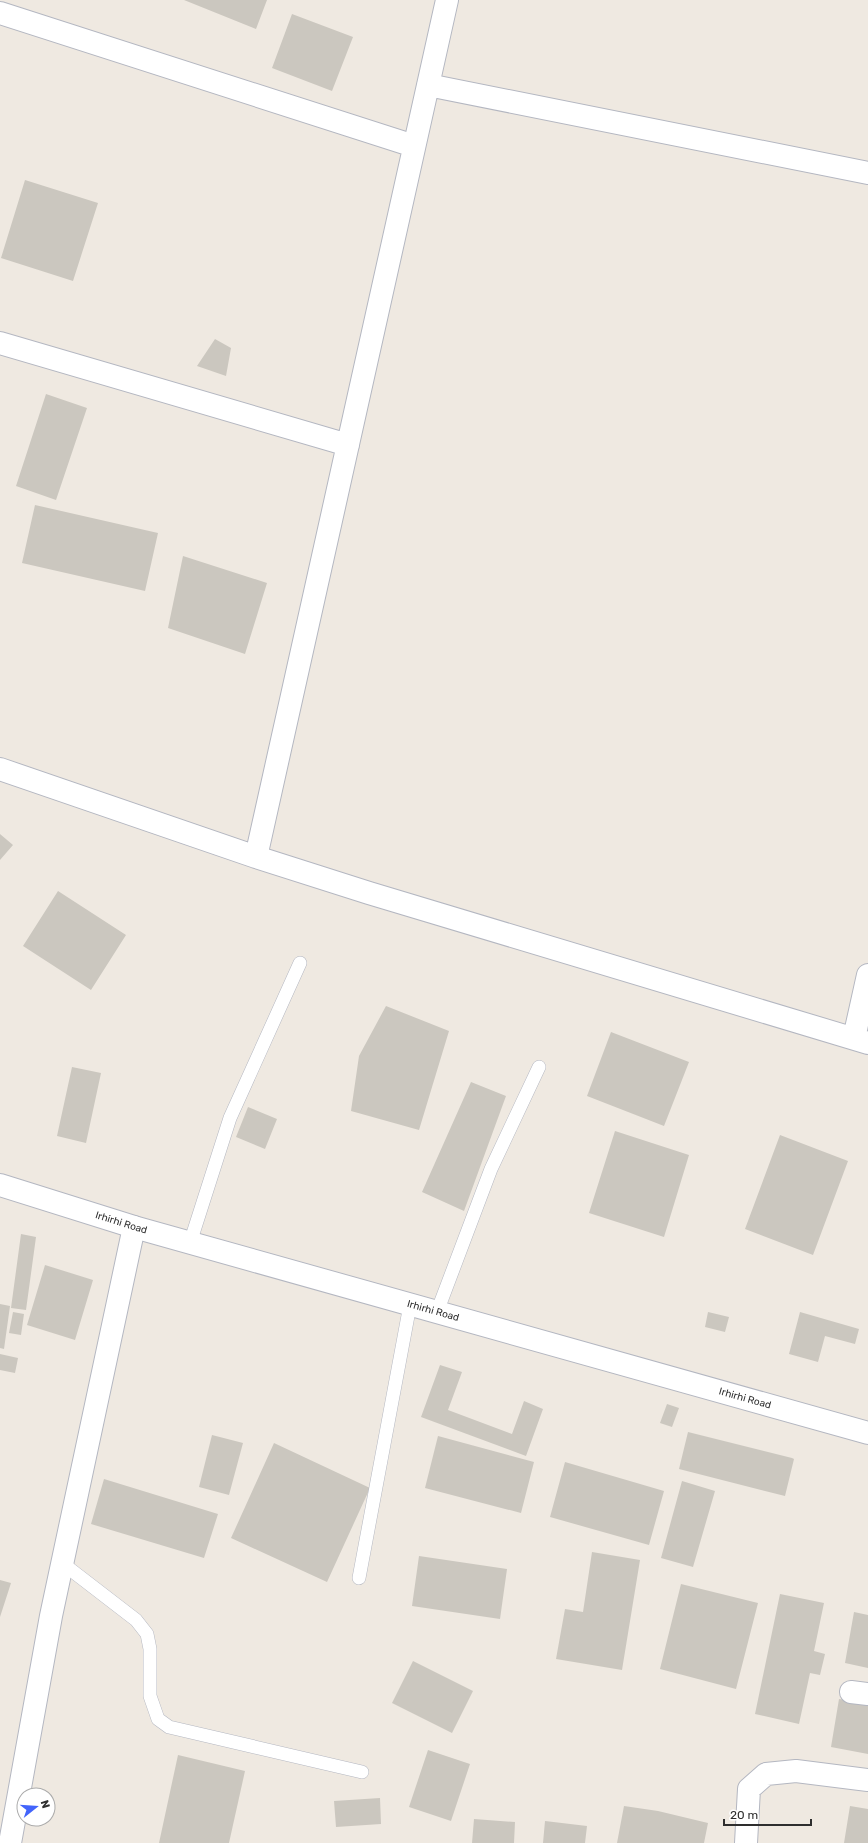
<svg xmlns="http://www.w3.org/2000/svg" width="868" height="1843" viewBox="0 0 868 1843" font-family="Rubik,sans-serif">
	<rect width="100%" height="100%" fill="#efe9e1"/>
	<path fill="#cbc7bf" d="M184,0h83l-11,29z
		M292,14l61,23 -21,54 -60,-23z
		M25,180l73,23 -25,78 -72,-23z
		M215,339l16,9 -5,28 -29,-10z
		M46,394l41,14 -31,92 -40,-14z
		M35,505l123,28 -13,58 -123,-28z
		M183,556l84,27 -22,71 -77,-26z
		M0,834l13,11 -13,15z
		M58,891l68,44 -35,55 -68,-44z
		M386,1006l63,25 -30,99 -68,-19 8,-55z
		M611,1032l78,30 -25,64 -77,-30z
		M72,1067l29,6 -15,70 -29,-7z
		M471,1082l35,14 -42,115 -42,-19z
		M248,1107l29,12 -12,30 -29,-12z
		M615,1131l74,24 -25,82 -75,-24z
		M780,1135l68,26 -35,94 -68,-26z
		M21,1234l15,3 -10,73 -15,-2z
		M45,1265l48,15 -18,60 -48,-15z
		M0,1304l10,2 -6,43 -4,-1z
		M13,1312l11,2 -3,21 -12,-2z
		M708,1312l21,5 -4,15 -20,-5z
		M800,1312l59,17 -4,15 -30,-8 -7,26 -29,-8z
		M0,1354l18,4 -3,15 -15,-3z
		M440,1365l22,7 -14,38 64,24 12,-33 19,8 -17,47 -105,-39z
		M667,1404l12,4 -7,19 -12,-4z
		M688,1432l104,26 2,1 -9,37 -106,-27z
		M212,1435l31,8 -14,52 -30,-8z
		M438,1436l96,26 -13,51 -96,-25z
		M274,1443l96,45 -43,94 -96,-44z
		M565,1462l99,29 -15,54 -99,-28z
		M104,1479l114,35 -14,44 -113,-34z
		M682,1481l33,10 -22,76 -32,-9z
		M592,1552l48,8 -18,110 -66,-11 9,-50 18,3z
		M419,1556l88,13 -7,50 -88,-13z
		M0,1580l11,3 -11,34z
		M681,1584l77,19 -22,86 -76,-20z
		M780,1594l44,9 -10,48 11,3 -5,21 -10,-2 -11,51 -44,-10z
		M854,1612l14,3v53l-23,-5z
		M413,1661l60,30 -21,42 -60,-30z
		M839,1699l29,5v50l-37,-7z
		M428,1750l42,14 -19,57 -42,-14z
		M178,1755l67,16 -16,72h-70z
		M380,1798l1,26 -45,3 -2,-26z
		M624,1806l34,5 50,12 -4,20h-87z
		M850,1806l18,3v34h-24z
		M474,1819l41,3 -1,21h-42z
		M545,1821l42,5 -2,17h-42z"/>
	<g fill="none" stroke-linecap="round" stroke-linejoin="round">
		<defs>
			<path id="service" d="M190,1243l40,-125 70,-155
				M437,1312l54,-143 48,-102
				M62,1563l74,57 11,14 3,15v47l8,23 11,8 193,45
				M359,1578l51,-273"/>
			<path id="minor" d="M0,13l414,133
				M428,85l440,88
				M0,343l348,102
				M0,769l256,88 113,36 499,150
				M256,857l191,-857
				M854,1038l14,-63
				M851,1692l17,2
				M10,1843l41,-227 83,-389
				M746,1843l3,-54 17,-15 30,-3 72,9"/>
			<g id="tertiary">
				<path id="s1" d="M0,1185l134,42 734,206"/>
			</g>
		</defs>
		<use href="#service" stroke="#b4b7c1" stroke-width="14"/>
		<use href="#minor" stroke="#b4b7c1" stroke-width="24"/>
		<use href="#tertiary" stroke="#b4b7c1" stroke-width="24"/>
		<use href="#service" stroke="#fff" stroke-width="13"/>
		<use href="#minor" stroke="#fff" stroke-width="22"/>
		<use href="#tertiary" stroke="#fff" stroke-width="22"/>
	</g>
	<g text-anchor="middle" dominant-baseline="central" stroke-width="3" stroke-linejoin="round" paint-order="stroke">
		<g font-size="10" fill="#2e2e2e" stroke="#fff">
			<text stroke="none"><textPath href="#s1" startOffset="127">Irhirhi Road</textPath></text>
			<text stroke="none"><textPath href="#s1" startOffset="451">Irhirhi Road</textPath></text>
			<text stroke="none"><textPath href="#s1" startOffset="775">Irhirhi Road</textPath></text>
		</g>
	</g>
	<g transform="translate(36 1807) rotate(73)"><circle r="19" fill="#ffffff" stroke="#ababab"/>
	<path d="M0-3L7 15L0 10L-7 15Z" fill="#4264fb"/>
	<text y="-6" font-size="11" font-weight="bold" text-anchor="middle" fill="#2e2e2e">N</text>
	</g>
	<path d="M724 1819v6h87v-6" fill="none" stroke="#2e2e2e" stroke-width="2"/>
	<text x="730" y="1819" font-size="12" fill="#2e2e2e" stroke="#ffffff" stroke-width="3" paint-order="stroke">20 m</text>
</svg>
